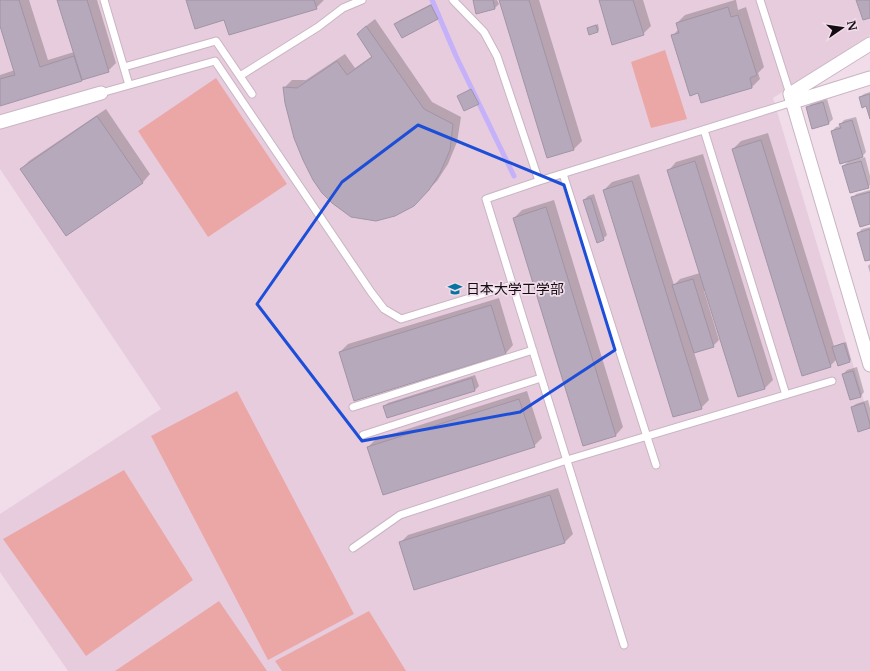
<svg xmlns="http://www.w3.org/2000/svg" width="870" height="671" viewBox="0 0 870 671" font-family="'Libre Baskerville','Noto Sans JP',serif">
	<rect width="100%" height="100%" fill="#f1dcea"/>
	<path fill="#e7ccde" d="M0,0h870v35l-97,63 97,323v250h-802l-68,-99v-58l161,-105 -161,-240z"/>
	<path fill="#eba7a6" d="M665,50l22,69 -36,9 -20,-66z
		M216,78l71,106 -79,53 -70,-106z
		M237,391l117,223 -86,46 -117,-224z
		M124,470l69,110 -107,76 -83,-117z
		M219,601l48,70h-152z
		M369,611l37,60h-124l-7,-10z"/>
	<path fill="#0003" d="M0,0h29l19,60 26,-8 -16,-52h39l19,63 -8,8 -108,34v-30l15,-5 -15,-48z
		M187,0h137l-8,8 -91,11z
		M474,0h23l2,4 -4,4z
		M500,0h39l43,141 -8,8 -27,8z
		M600,0h43l8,26 -8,8z
		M735,0h1l2,10 8,-3 18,60 -6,6 2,6 -8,8 -51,15 -2,-10 -26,-57 6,-6 -2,-6 8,-8z
		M435,2l6,13 -3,4 -42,5 4,-4z
		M375,19l57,83 29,15 -4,25 -9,22 -11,17 -24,24 -129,-117 8,-8h14l39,-26 10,14 17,-12 -6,-30z
		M598,24l1,6 -1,1 -10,-3 2,-1z
		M473,88l7,13 -2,2 -18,-8z
		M870,92v23l-3,-10 -7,-8 4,-3z
		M827,99l6,20 -4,4 -16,5 -6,-20 4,-4z
		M106,109l44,65 -7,8 -77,53 -45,-66 8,-8z
		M856,117l10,35 -6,7 5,-2 5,19v9l-2,2 -25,-21 7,-6 -18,-29 4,-4 5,-1v-2l3,-4z
		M768,133l66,213 12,-4 5,18 -1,1 -13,-2 -7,7 -97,-217 8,-8z
		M703,154l70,226 -8,8 -26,8 -33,-106 -2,1 15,49 -6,6 -19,6 15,48 -8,8 -97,-218 8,-8 27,-8 35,111 6,-6 20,-6 -31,-103 7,-8z
		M870,190v33l-17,-25 3,-4z
		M594,194l13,41 -4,4 -19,-39 4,-4z
		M554,200l69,227 -7,8 -102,-217 8,-8z
		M870,227v32l-12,-26 4,-4z
		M870,264v9l-2,-7z
		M499,298l14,47 -7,8 -166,-1 8,-8z
		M857,367l7,25 -3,4 -18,-22 4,-4z
		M475,375l4,11 -4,4 -87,27 -4,-11 4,-3z
		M527,391l15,47 -8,8 -166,1 8,-8z
		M868,400l2,8v19l-18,-20 4,-3z
		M558,488l15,46 -8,8 -151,47 -14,-46 8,-8z"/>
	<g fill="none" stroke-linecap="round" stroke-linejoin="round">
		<path stroke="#c4b1fa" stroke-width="5" d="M432,0l24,56 58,120"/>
	</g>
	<path fill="#b6a9bb" stroke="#a094a5" d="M0,0h19l21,67 34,-11 8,25 -82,25v-27l15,-4 -15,-49z
		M57,0h30l22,72 -27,8z
		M186,0h128l3,9 -88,26 -5,-15 -29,9z
		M473,0h20l2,9 -19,5z
		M499,0h30l45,150 -27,8z
		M599,0h34l11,35 -32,10z
		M856,0h14v18l-7,2z
		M431,5l7,14 -36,19 -8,-14z
		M728,7l3,10 7,-2 19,60 -7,3 2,10 -51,15 -3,-10 -8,3 -19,-61 8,-2 -3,-10z
		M596,25l2,7 -9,3 -2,-7z
		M366,26l58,83 29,15 -3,26 -10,23 -11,17 -15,16 -19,10 -19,5 -25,-4 -19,-14 -10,-10 -9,-13 -10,-20 -9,-22 -9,-35 -2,-16 14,1 40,-27 10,14 25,-18 -15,-23z
		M471,89l8,15 -15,7 -7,-15z
		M870,94v25l-4,-13 -4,2 -3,-11z
		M823,102l6,22 -17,5 -6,-22z
		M97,116l46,67 -77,53 -46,-67z
		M852,120l11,37 -23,7 -9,-33 10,-3 -2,-4z
		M761,140l70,227 -29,9 -70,-227z
		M695,161l70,228 -27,8 -71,-227z
		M861,161l8,27 -19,5 -8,-27z
		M632,181l70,228 -29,8 -70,-227z
		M870,192v32l-10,3 -9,-30z
		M591,198l13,42 -7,3 -14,-43z
		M546,207l70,229 -33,10 -70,-228z
		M870,229v31l-5,1 -8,-28z
		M693,279l21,68 -20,6 -22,-68z
		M491,305l15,49 -152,47 -15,-49z
		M844,343l6,19 -12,4 -6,-19z
		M853,371l8,26 -11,3 -8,-26z
		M472,378l3,13 -88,27 -4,-12z
		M519,399l16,48 -152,48 -16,-48z
		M864,403l6,21v4l-12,4 -7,-25z
		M550,495l15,48 -151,47 -15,-48z"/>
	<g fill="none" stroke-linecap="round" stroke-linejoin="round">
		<defs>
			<path id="lane" d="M104,0l25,85
				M453,0l31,32 13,24 42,125
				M760,0l30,94
				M124,67l92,-26 36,53
				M240,76l78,-49 25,-19 19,-8
				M101,93l114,-32 156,231 13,17 17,10 111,-34
				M704,130l82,265
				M563,174l93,291
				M353,407l180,-57
				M363,435l178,-57
				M353,548l47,-33 167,-55 265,-79
				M624,645l-138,-446 53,-18 254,-79"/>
			<path id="street" d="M870,44l-80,50 80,271
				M793,102l77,-24
				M0,122l101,-29"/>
		</defs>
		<use href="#lane" stroke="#c8b5c2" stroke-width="9"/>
		<use href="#street" stroke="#c8b5c2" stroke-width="15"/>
		<use href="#lane" stroke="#fff" stroke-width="7"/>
		<use href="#street" stroke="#fff" stroke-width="13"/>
	</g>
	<path fill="none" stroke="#1d4ed8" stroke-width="3" stroke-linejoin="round" d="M418,125l146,60 51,165 -95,62 -158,29 -105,-137 85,-122z"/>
	<defs>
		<symbol id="university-bare" viewBox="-9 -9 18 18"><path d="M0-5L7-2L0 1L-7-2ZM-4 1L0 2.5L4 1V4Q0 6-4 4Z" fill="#05749f" stroke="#f1dcea" stroke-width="2.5" paint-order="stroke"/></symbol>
	</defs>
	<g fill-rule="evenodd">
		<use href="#university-bare" x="445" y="279" width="20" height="20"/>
	</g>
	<g text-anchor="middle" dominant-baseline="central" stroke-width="3.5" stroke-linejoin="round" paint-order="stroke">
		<g font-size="14" fill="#130d11" stroke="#f1dcea" text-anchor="start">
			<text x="466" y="289">日本大学工学部</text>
		</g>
	</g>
	<g transform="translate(842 28) rotate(77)" stroke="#f1dcea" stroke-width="3" paint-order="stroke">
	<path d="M0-3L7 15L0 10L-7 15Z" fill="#130d11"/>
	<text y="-6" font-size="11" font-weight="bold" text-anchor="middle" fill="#130d11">N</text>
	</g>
</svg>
